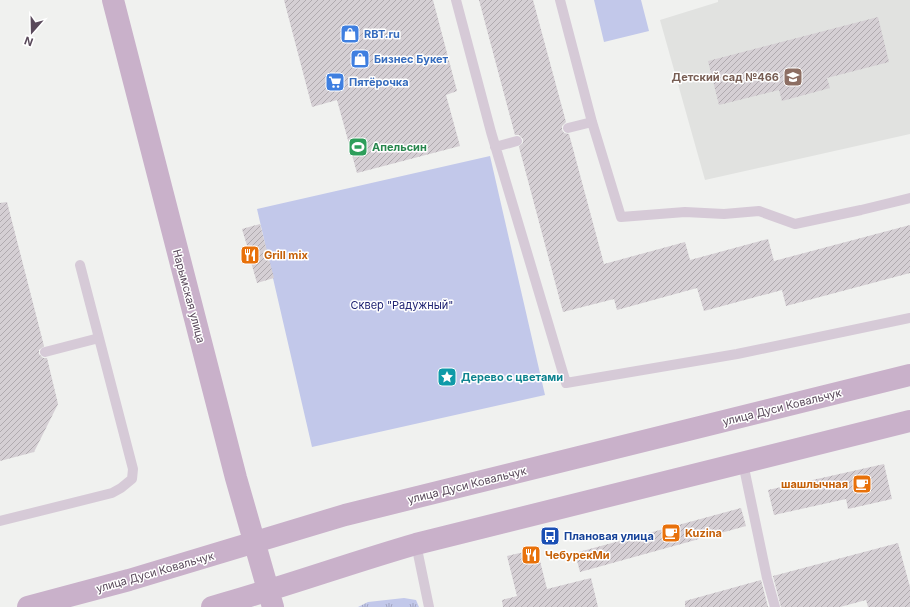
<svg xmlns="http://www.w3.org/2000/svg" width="910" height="607" viewBox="0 0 910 607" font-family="Inter,sans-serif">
	<defs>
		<pattern id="grass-tufts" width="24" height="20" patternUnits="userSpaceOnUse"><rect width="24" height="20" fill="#c2c8ea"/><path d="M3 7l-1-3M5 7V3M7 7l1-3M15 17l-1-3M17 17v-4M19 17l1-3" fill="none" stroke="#a1a4c1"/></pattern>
		<pattern id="building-hatch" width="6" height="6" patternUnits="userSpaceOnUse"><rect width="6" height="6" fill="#d5cfd4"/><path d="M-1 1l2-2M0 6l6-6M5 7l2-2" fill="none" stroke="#b0aaaf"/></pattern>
	</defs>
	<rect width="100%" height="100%" fill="#f0f1ef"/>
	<path fill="#e1e2e0" d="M718,0h192v134l-205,46 -45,-160 58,-18z"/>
	<path fill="url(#grass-tufts)" d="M404,598l12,2 3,7h-61l10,-5z"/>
	<path fill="#c2c8ea" d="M594,0h47l8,31 -45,11z
		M490,156l55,239 -233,52 -55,-238z"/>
	<path fill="url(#building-hatch)" d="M284,0h149l24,91 -11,4 14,51 -103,27 -20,-73 -25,7z
		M479,0h54l33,122 -4,4v4l2,3 5,1 35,130 81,-22 5,18 78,-21 6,22 136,-36v48l-124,33 -4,-16 -78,21 -7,-23 -80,22 -3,-11 -51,13 -44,-165 4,-4v-4l-4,-4h-4z
		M878,17l11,45 -62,16 3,10 -48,13 -3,-11 -60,15 -11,-44z
		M7,202l37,144 -5,4v4l4,4h4l11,46 -24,48 -34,9v-258z
		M260,224l14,54 -17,5 -6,-21 -7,-4 4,-9 -6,-20z
		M884,464l8,35 -44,10 -2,-10 -72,16 -6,-25z
		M741,508l5,18 -166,46 -5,-19z
		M898,543l12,44v20h-42l-2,-7 -26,7h-59l-8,-31z
		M537,549l10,40 44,-11 7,29h-95l-1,-7 15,-4 -10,-40z
		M761,580l7,27h-83v-6z"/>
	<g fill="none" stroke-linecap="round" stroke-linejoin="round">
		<path stroke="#d6cad7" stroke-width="10" d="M456,0l35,132 75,251 171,-29 173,-36
			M560,0l32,122 29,95 64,-5 39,2 35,-3 36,13 66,-14 49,-12
			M568,128l24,-6
			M495,147l22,-6
			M80,265l19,73
			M743,463l24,115 8,29
			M0,521l112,-28 9,-5 11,-9 1,-10 -34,-131 -54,14
			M416,544l13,63"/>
		<path stroke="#c9b1ca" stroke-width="22" d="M113,0l123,478 37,129
			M28,607l101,-27 216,-65 565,-140
			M212,607c69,-19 135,-43 204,-63l494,-123"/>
	</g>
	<defs>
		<symbol id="shop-square" viewBox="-11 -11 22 22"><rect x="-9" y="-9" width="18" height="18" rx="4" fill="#3f7fe0" stroke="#fff"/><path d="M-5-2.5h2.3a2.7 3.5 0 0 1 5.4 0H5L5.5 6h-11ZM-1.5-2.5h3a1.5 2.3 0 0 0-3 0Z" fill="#fff"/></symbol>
		<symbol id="school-square" viewBox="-11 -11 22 22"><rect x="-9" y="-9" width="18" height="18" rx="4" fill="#8d6e63" stroke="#fff"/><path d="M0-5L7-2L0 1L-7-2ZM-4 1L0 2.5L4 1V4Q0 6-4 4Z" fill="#fff"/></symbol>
		<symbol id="supermarket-square" viewBox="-11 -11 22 22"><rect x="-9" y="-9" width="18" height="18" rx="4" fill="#3f7fe0" stroke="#fff"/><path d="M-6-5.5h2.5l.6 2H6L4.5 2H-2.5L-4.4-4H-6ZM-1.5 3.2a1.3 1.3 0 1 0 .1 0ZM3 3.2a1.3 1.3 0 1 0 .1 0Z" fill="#fff"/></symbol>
		<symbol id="stadium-square" viewBox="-11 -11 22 22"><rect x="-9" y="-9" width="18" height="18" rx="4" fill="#2e9e5b" stroke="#fff"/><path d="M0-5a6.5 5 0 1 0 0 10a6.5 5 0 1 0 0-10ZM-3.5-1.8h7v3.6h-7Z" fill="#fff"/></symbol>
		<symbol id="restaurant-square" viewBox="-11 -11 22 22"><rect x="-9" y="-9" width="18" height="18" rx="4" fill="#e8710a" stroke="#fff"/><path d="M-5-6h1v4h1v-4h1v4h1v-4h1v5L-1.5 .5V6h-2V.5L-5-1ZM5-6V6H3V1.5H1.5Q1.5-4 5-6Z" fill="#fff"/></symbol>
		<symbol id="sight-square" viewBox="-11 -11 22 22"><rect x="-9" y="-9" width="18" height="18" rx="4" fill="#0f9aa8" stroke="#fff"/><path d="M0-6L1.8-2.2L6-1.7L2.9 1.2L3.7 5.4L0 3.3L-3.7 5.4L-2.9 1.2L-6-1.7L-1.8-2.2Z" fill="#fff"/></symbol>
		<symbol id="cafe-square" viewBox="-11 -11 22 22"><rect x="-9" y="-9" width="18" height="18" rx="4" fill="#e8710a" stroke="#fff"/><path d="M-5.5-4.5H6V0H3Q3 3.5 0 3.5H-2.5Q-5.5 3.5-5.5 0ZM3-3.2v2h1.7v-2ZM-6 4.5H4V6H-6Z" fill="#fff"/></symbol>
		<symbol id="bus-square" viewBox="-11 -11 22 22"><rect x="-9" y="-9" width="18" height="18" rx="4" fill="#1a4fb4" stroke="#fff"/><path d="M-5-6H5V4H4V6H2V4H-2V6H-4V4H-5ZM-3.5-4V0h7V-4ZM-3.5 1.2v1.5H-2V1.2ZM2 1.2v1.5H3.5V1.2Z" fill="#fff"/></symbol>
	</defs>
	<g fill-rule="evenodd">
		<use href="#shop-square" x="339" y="23" width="22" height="22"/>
		<use href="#shop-square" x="349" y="48" width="22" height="22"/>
		<use href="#school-square" x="782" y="66" width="22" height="22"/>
		<use href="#supermarket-square" x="324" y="71" width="22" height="22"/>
		<use href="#stadium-square" x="347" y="136" width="22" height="22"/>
		<use href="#restaurant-square" x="239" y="244" width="22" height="22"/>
		<use href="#sight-square" x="436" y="366" width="22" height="22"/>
		<use href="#cafe-square" x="851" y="473" width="22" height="22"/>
		<use href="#cafe-square" x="660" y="522" width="22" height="22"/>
		<use href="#bus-square" x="539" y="525" width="22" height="22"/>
		<use href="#restaurant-square" x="520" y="544" width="22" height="22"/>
	</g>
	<g text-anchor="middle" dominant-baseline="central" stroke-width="3" stroke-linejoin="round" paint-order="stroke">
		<g font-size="11" font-weight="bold" fill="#366cbe" stroke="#fff" text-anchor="start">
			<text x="364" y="34">RBT.ru</text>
			<text x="374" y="59">Бизнес Букет</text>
			<text x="349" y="82">Пятёрочка</text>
		</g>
		<g font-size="11" font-weight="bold" fill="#785e54" stroke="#fff" text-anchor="end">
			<text x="779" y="77">Детский сад №466</text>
		</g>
		<g font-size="11" font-weight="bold" fill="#27864d" stroke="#fff" text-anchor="start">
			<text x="372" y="147">Апельсин</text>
		</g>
		<g font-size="11" font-weight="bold" fill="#c56008" stroke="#fff" text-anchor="start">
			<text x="264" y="255">Grill mix</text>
			<text x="848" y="484" text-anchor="end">шашлычная</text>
			<text x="685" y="533">Kuzina</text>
			<text x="545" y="555">ЧебурекМи</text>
		</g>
		<g font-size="11" fill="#59495a" stroke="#fff">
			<text transform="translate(189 296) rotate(75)">Нарымская улица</text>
			<text transform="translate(782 407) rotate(-14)">улица Дуси Ковальчук</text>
			<text transform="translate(467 485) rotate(-14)">улица Дуси Ковальчук</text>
			<text transform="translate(155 572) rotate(-16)">улица Дуси Ковальчук</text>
		</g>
		<g font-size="11" fill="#212573" stroke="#fff">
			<text x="402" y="305">Сквер "Радужный"</text>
		</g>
		<g font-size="11" font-weight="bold" fill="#0d838f" stroke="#fff" text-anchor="start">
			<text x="461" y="377">Дерево с цветами</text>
		</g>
		<g font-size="11" font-weight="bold" fill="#164399" stroke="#fff" text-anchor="start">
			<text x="564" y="536">Плановая улица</text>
		</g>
	</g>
	<g transform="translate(32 32) rotate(200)" stroke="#ffffff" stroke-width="3" paint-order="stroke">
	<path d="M0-3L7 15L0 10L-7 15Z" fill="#59495a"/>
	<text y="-6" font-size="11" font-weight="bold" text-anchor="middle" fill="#59495a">N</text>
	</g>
</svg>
